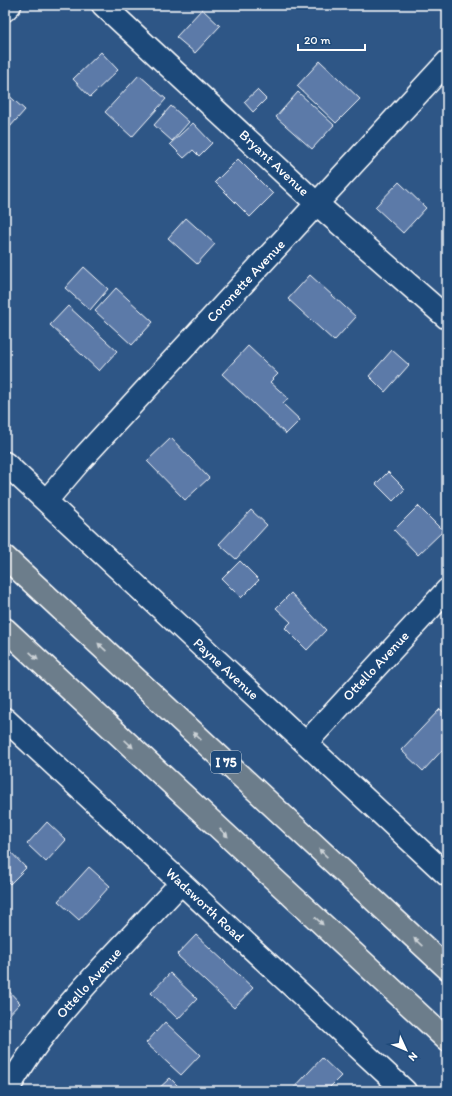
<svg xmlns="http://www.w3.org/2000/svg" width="452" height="1096" viewBox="0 0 452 1096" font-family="Itim,sans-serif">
	<rect width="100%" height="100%" fill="#2e5686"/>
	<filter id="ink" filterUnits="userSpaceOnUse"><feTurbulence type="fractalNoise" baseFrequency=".025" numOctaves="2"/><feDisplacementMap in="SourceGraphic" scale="8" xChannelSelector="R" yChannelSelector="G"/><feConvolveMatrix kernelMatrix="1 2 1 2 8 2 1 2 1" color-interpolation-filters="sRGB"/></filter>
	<g filter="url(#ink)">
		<path fill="#5c7aa8" stroke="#fff" d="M202,9l18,17 -25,27 -19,-16z
			M101,52l17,18 -28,27 -17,-18z
			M320,61l40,38 -24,24 -39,-37z
			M139,75l27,24 -34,38 -27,-25z
			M257,90l9,9 -13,13 -9,-10z
			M5,92l20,18 -16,18 -4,-4z
			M298,92l36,33 -22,24 -36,-32z
			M171,106l18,16 -17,19 -18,-16z
			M193,123l19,20 -13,13 -6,-6 -9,8 -14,-14z
			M238,159l35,35 -23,23 -35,-35z
			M399,182l27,26 -23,25 -28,-26z
			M186,218l29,26 -18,20 -29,-26z
			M84,267l24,22 -18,21 -25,-22z
			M310,275l46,42 -22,24 -46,-42z
			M116,288l37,34 -21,23 -37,-34z
			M68,306l49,45 -18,20 -49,-46z
			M248,346l30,28 -8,8 18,16 -5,6 17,16 -14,14 -64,-60z
			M392,350l17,15 -24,27 -16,-16z
			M171,438l38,40 -24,22 -38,-39z
			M388,472l17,17 -12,12 -17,-17z
			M418,506l25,25 -25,24 -24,-25z
			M251,510l16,15 -31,34 -17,-15z
			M240,561l19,19 -18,18 -19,-19z
			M291,593l35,37 -19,20 -22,-22 6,-6 -15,-14z
			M447,680v12l-6,-6z
			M440,709l7,6v30l-24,26 -22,-21z
			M47,822l19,18 -20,22 -19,-18z
			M7,848l19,20 -16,16 -5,-5v-29z
			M89,867l21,19 -31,34 -21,-19z
			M196,935l57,53 -19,20 -57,-53z
			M170,973l27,26 -19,20 -27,-26z
			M5,987l15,16 -15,16z
			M165,1022l35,33 -19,20 -35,-32z
			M322,1058l19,18 -15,15h-33l-1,-1z
			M170,1078l13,13h-27z"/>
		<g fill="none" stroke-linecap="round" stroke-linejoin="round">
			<defs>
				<path id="street" d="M103,5l214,199 130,114
					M5,10l5,-5
					M5,463l442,412
					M46,501l35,-41 366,-398
					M5,719l400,372
					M306,743l141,-153
					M7,1091c27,-49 64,-90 101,-130 24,-26 49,-52 73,-78"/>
				<path id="highway" d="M5,557l442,411
					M5,629l442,411"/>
			</defs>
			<use href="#street" stroke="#fff" stroke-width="25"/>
			<use href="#highway" stroke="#fff" stroke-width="25"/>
			<use href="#street" stroke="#1f4a7a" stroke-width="22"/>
			<use href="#highway" stroke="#6c7d8b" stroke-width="22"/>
		</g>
		<defs><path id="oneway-solid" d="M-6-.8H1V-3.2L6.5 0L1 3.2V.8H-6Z"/></defs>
		<g fill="#ccd2d6">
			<use href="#oneway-solid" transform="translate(102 647) rotate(-137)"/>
			<use href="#oneway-solid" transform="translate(34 656) rotate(43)"/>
			<use href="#oneway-solid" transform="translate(197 736) rotate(-137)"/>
			<use href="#oneway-solid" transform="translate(129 744) rotate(43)"/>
			<use href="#oneway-solid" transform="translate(224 833) rotate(43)"/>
			<use href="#oneway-solid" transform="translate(323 853) rotate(-137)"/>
			<use href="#oneway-solid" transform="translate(319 921) rotate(43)"/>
			<use href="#oneway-solid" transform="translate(418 942) rotate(-137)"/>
		</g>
	</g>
	<g text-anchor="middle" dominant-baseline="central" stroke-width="3.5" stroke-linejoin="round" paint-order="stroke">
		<rect fill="#1f4a7a" stroke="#bcc9d7" stroke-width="1" x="211" y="751" width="30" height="22" rx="3"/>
		<g font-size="13" font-weight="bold" fill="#fff">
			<text x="226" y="762">I 75</text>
		</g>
		<g font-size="14" fill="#fff" stroke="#1f4a7a">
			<text transform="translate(274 163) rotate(43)">Bryant Avenue</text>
			<text transform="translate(246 281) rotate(-47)">Coronette Avenue</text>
			<text transform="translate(376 666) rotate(-47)">Ottello Avenue</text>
			<text transform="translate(226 669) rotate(43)">Payne Avenue</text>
			<text transform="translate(205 905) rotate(43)">Wadsworth Road</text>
			<text transform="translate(89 983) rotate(-48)">Ottello Avenue</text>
		</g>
	</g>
	<rect width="452" height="1096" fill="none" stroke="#1f4a7a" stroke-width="20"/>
	<rect x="10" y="10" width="432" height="1076" fill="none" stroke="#fff" stroke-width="1.5" filter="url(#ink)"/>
	<g transform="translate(406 1050) rotate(134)" stroke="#1f4a7a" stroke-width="3" paint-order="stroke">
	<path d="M0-3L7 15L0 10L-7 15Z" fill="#ffffff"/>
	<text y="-6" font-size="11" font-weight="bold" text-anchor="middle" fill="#ffffff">N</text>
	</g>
	<path d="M298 44v6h67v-6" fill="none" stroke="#ffffff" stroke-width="2"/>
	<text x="304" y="44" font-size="12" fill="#ffffff" stroke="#1f4a7a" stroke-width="3" paint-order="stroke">20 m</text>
</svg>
